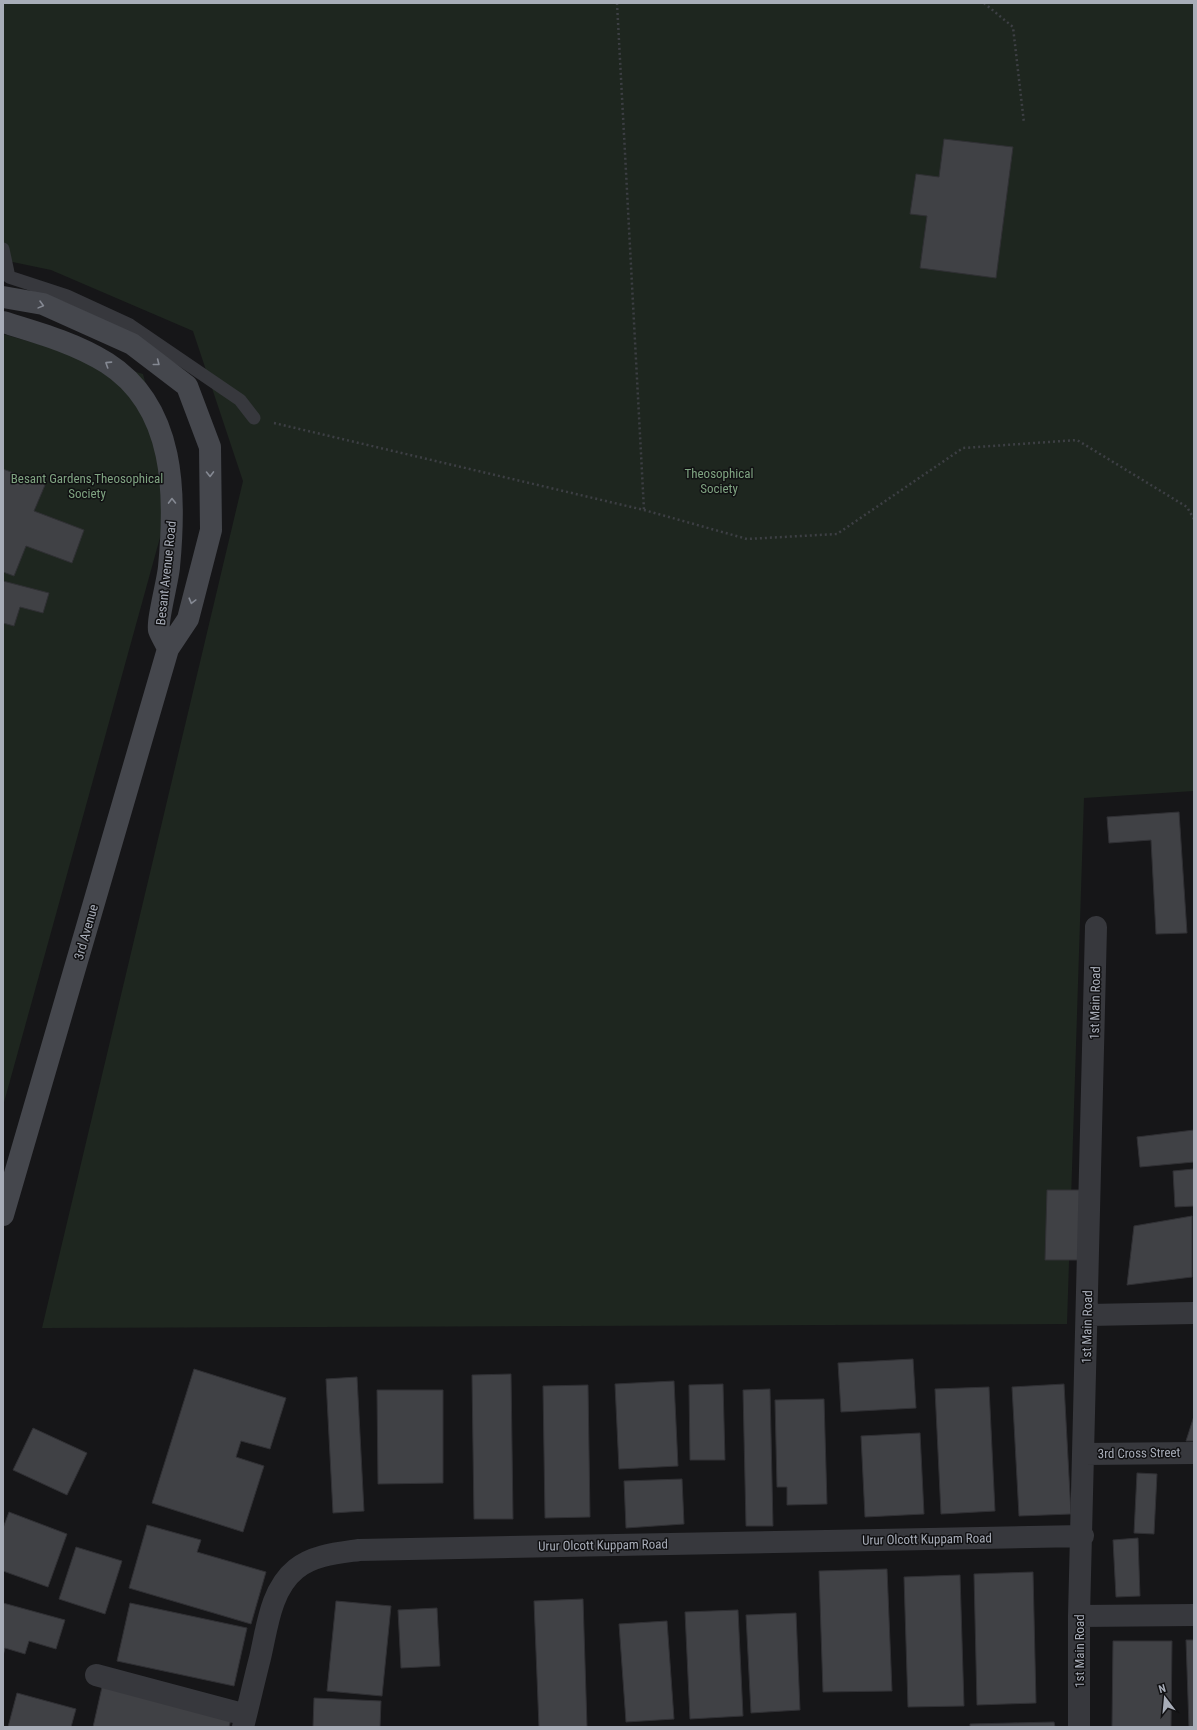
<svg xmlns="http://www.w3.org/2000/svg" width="1197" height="1730" viewBox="0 0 1197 1730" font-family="'Roboto Condensed',sans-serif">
	<rect width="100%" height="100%" fill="#161618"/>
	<path fill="#1e261f" d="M3,3h1191v788l-110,7 -17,526 -1025,4 201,-847 -50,-150 -142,-61 -48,-10z
		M3,334l140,40 31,113 -171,619z"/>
	<path fill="#404145" stroke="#303034" d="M944,139l69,8 -17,131 -76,-10 7,-52 -17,-2 6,-40 23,3z
		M3,469l42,16 -11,26 50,19 -12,33 -46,-17 -12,30 -11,-4z
		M3,581l46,12 -6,20 -23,-6 -6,19 -11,-3z
		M1179,812l8,121 -31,1 -5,-94 -42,3 -2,-26z
		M1194,1130v32l-54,5 -3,-30z
		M1194,1169v37l-19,1 -2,-36z
		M1047,1190h33l-1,70h-34z
		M1192,1216v61l-65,8 7,-59z
		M913,1359l3,49 -75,4 -3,-49z
		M194,1369l92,29 -16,51 -29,-8 -5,16 28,9 -21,66 -91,-29z
		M511,1374l2,145h-39l-2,-144z
		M357,1377l7,134 -31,2 -7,-134z
		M674,1381l4,85 -59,3 -4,-85z
		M723,1384l2,76h-35l-1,-75z
		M1064,1384l7,130 -52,2 -7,-129z
		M588,1385l2,132 -45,1 -2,-132z
		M989,1387l6,124 -54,3 -6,-125z
		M770,1389l3,137h-27l-3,-136z
		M377,1390h66v93l-65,1z
		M824,1399l3,105 -40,1v-18h-10l-2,-87z
		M1194,1413v28h-8l8,-25z
		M33,1428l54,25 -20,42 -54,-25z
		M920,1433l4,81 -59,3 -4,-81z
		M1137,1473l20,1 -3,60 -20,-1z
		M682,1479l2,45 -58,4 -2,-47z
		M9,1512l58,22 -19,53 -45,-16v-43z
		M147,1525l54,15 -4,12 69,20 -15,52 -122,-36z
		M1138,1538l2,58 -24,1 -3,-57z
		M76,1547l46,14 -17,53 -46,-15z
		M887,1569l5,122 -69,1 -4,-121z
		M1033,1572l3,131 -59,2 -3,-131z
		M960,1575l4,131 -56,1 -4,-130z
		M583,1599l4,128h-48l-5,-126z
		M336,1601l55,5 -9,90 -55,-5z
		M3,1603l62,17 -9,29 -27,-8 -4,13 -20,-6 -2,8z
		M130,1603l117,25 -13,58 -117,-25z
		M437,1608l3,58 -39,2 -3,-58z
		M738,1610l5,106 -53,3 -5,-107z
		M796,1613l4,97 -49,3 -5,-98z
		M667,1621l7,98 -48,3 -7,-98z
		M1186,1640h8v87h-5z
		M1113,1641h59l-1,86h-59z
		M102,1687l129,32 -2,8h-136z
		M17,1693l59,16 -5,18h-63z
		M314,1698l67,3 -1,26h-67z
		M1054,1722l1,5h-85v-3z"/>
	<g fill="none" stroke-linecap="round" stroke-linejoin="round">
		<path stroke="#3d3f44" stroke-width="2.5" stroke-dasharray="2 3" stroke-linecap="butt" d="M617,3l27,507
			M984,3l29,24 11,96
			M274,423l370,87 103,29 90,-5 126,-86 114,-8 110,67 7,12"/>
		<path stroke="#37383d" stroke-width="13" d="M3,249l6,28 58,19 63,29 110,75 14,18"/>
		<path stroke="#37383d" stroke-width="22" d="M1088,1315l106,-2
			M1084,1454l110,-1
			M1079,1616l115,-1
			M96,1675l150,40
			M243,1727c6,-23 11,-46 17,-69 7,-29 10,-68 36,-89 17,-14 42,-16 63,-19l724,-14
			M1079,1727v-111l17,-689"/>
		<path stroke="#45474d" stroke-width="22" d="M3,297l40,7 89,40 55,42 23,61 1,83 -23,89 -20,30 -165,566
			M3,322c36,11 72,21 104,41 69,44 69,132 62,204 -1,13 -12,53 -10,63 2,6 7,13 9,19"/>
	</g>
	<defs><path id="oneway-chevron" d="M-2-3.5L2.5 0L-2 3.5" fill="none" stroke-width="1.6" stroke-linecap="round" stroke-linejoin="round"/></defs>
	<g stroke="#858993">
		<use href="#oneway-chevron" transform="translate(41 305) rotate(15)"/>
		<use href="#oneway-chevron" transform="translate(157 363) rotate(38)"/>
		<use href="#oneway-chevron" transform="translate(108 364) rotate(-147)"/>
		<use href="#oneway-chevron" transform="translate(210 474) rotate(89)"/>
		<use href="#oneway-chevron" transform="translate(172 501) rotate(-91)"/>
		<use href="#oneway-chevron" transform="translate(192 601) rotate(105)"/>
	</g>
	<g text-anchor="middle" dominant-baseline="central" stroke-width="3" stroke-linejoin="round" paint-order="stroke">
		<g font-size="13" fill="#7fa381" stroke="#111113">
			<text x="719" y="473">Theosophical<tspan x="719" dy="15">Society</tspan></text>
			<text x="87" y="478">Besant Gardens,Theosophical<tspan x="87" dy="15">Society</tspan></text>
		</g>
		<g font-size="13" fill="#a8adb8" stroke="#111113">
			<text transform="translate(166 573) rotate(-84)">Besant Avenue Road</text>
			<text transform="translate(86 932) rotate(-74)">3rd Avenue</text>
			<text transform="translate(1095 1003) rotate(-89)">1st Main Road</text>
			<text transform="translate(1087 1327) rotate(-89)">1st Main Road</text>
			<text transform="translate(1139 1453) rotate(-1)">3rd Cross Street</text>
			<text transform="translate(927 1539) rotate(-1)">Urur Olcott Kuppam Road</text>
			<text transform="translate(603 1545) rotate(-1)">Urur Olcott Kuppam Road</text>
			<text transform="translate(1079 1651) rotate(-90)">1st Main Road</text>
		</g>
	</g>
	<rect width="1197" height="1730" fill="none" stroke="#a8adb8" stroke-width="8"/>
	<g transform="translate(1165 1698) rotate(344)" stroke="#111113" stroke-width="3" paint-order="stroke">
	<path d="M0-3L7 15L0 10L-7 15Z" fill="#a8adb8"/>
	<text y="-6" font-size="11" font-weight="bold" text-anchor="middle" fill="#a8adb8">N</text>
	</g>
</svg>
